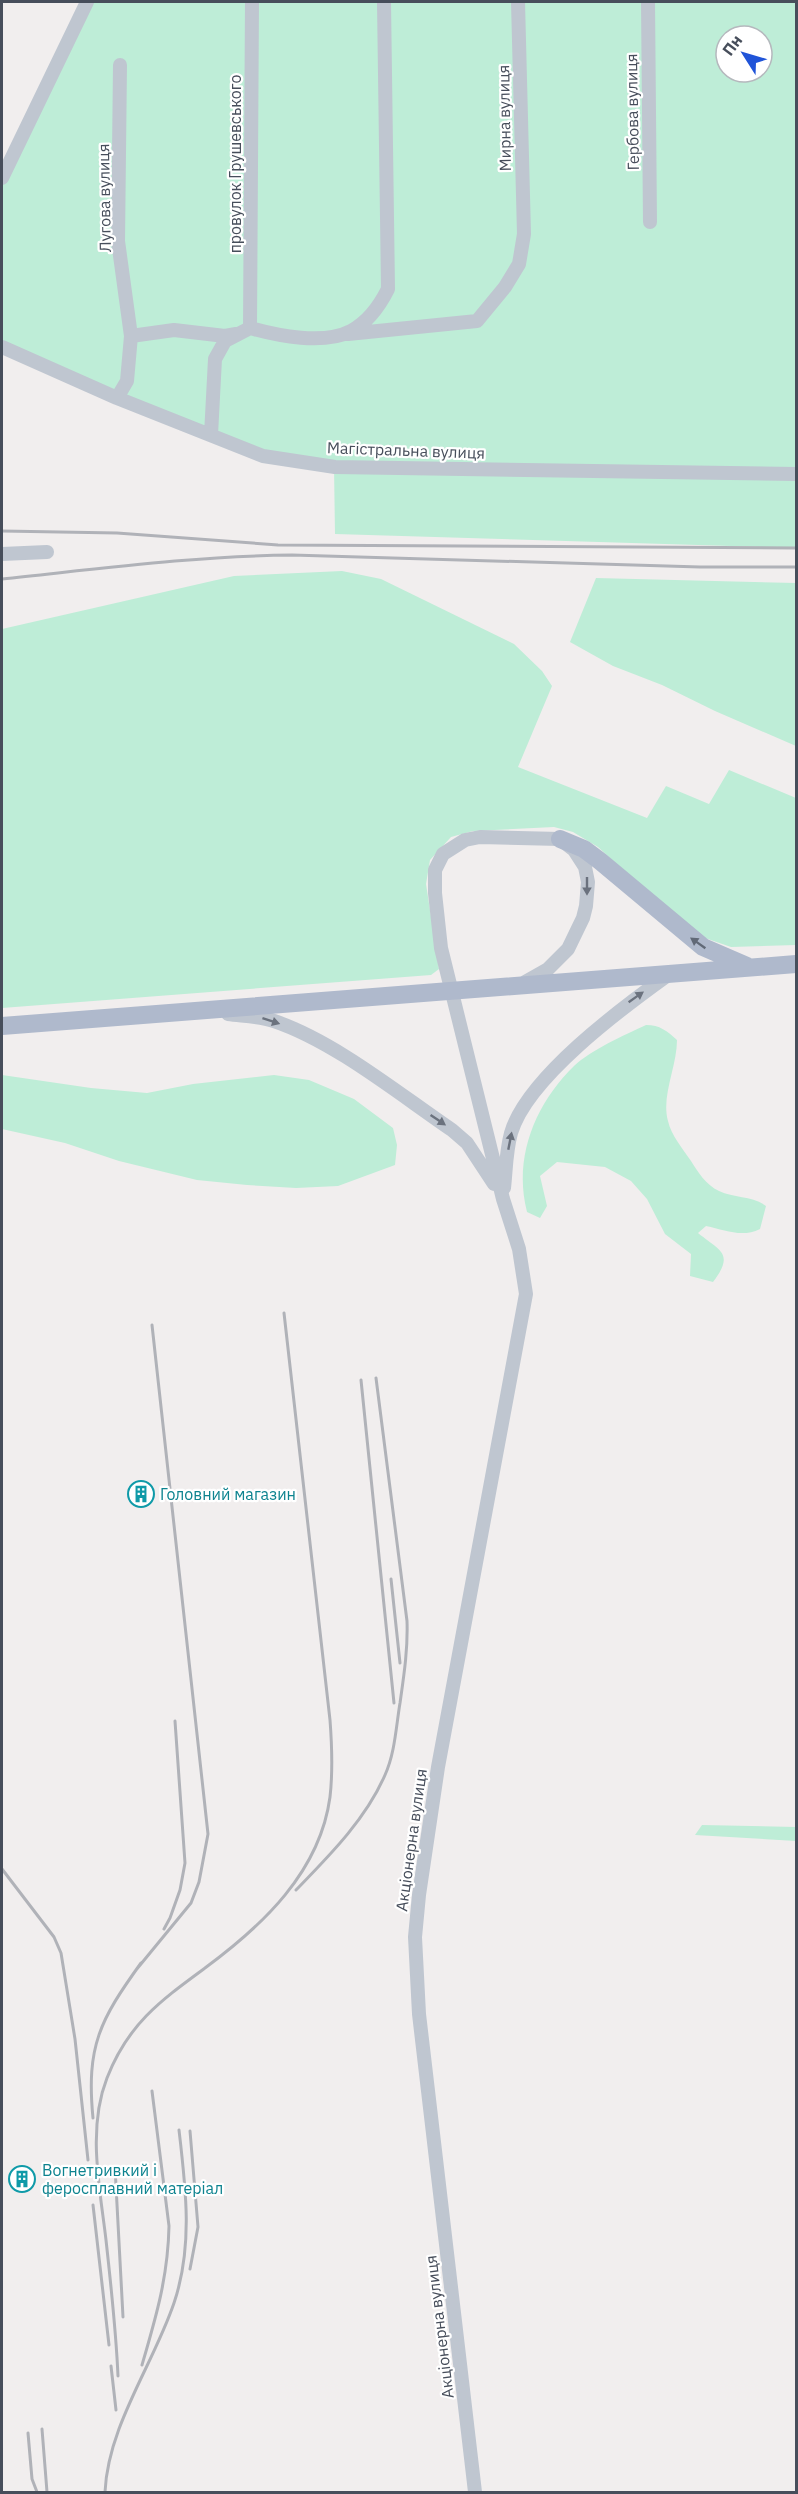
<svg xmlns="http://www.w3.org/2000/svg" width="798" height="2494" viewBox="0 0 798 2494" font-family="'IBM Plex Sans',sans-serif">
	<rect width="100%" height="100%" fill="#f1eeee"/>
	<path fill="#beedd7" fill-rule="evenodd" d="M87,2h709v546l-461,-14 -1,-67 -71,-11 -261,-109v-169zM726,36h36v36h-36z
		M342,571l39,8 133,65 28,27 10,15 -34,81 129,51 19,-32 43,18 20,-34 67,28v147l-65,2 -26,-9 -31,-22 -76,-69 -25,-15 -19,-5 -81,4 -22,6 -21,23 -4,24 13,85 -8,6 -429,33v-379l232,-53z
		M596,578l200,5v163l-81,-35 -53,-26 -49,-19 -43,-24z
		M646,1025c14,0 21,6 31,15 0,27 -16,56 -9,81 3,14 15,28 23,40 7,11 15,24 28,30 15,7 34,5 47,15l-6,23c-18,9 -35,1 -54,-3l-8,7c22,18 37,20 15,49l-23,-6 1,-22 -26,-20 -18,-35 -16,-18 -26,-14 -48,-5 -17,14 7,30 -7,12 -13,-6c-14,-54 8,-108 47,-146 17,-16 50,-31 72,-41z
		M2,1075l89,13 56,5 46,-9 81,-9 35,5 45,19 39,29 4,17 -2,20 -57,21 -42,2 -49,-3 -50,-5 -78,-19 -54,-18 -63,-14z
		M702,1825l94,2v14l-101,-6z"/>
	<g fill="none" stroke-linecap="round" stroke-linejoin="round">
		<path stroke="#bfc6d0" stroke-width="14" d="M648,2l2,220
			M2,178l85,-176
			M250,328l2,-326
			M348,334l129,-13 28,-34 14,-23 5,-30 -6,-232
			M131,336l43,-6 51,6 11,-2
			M2,347l115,51 146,58 72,11 461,7
			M117,398l10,-17 4,-45 -13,-95 2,-176
			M211,435l4,-76 10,-18 25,-13c28,8 74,17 101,3 17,-9 29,-26 37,-42l-4,-287
			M2,554l45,-2
			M228,1014c15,2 31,2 46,7 60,20 125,73 178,109l15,13 27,41
			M504,1188c2,-18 2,-37 7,-55 16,-55 111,-125 157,-158
			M475,2492l-56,-478 -4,-77 4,-42 19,-128 88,-473 -7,-45 -16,-50 -62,-251 -6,-55v-23l8,-16 22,-14 15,-3 80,2 14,11 11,17 3,15 -2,24 -3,12 -15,31 -20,20 -23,13"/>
		<path stroke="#afb9cc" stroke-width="18" d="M560,839l24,10 16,12 103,86 44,19
			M2,1026l794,-62"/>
		<path stroke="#b0b2b8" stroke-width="3" d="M2,531l115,2 161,12 518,3
			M2,579c96,-10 193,-23 290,-24l408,12h96
			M361,1380l33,323
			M391,1579l9,84
			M2,1869l52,68 7,16 14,86 13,121
			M296,1890c33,-34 70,-71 89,-115 10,-22 11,-48 15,-72 4,-28 8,-54 7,-82l-31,-243
			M164,1929l6,-11 10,-28 5,-27 -10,-142
			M136,1970l55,-67 8,-21 9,-48 -56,-509
			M93,2118c-7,-72 7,-98 48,-155
			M115,2167l8,150
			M93,2205l16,140
			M190,2269l8,-42 -8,-96
			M142,2365c14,-48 26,-88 27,-139l-17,-135
			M111,2366l5,44
			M118,2376c-2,-46 -7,-91 -12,-136 -6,-52 -19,-111 1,-162 21,-54 53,-77 98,-110 57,-42 115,-96 125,-171 3,-26 2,-51 0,-77l-46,-407
			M42,2429l5,63
			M28,2433l4,46 5,13
			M105,2492c3,-66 48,-127 69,-189 19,-56 12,-114 5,-173"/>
	</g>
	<defs><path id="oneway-solid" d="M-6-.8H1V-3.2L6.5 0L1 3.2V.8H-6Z" transform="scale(1.5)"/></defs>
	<g fill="#6b727e">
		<use href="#oneway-solid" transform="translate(587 886) rotate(90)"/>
		<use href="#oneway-solid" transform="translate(636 997) rotate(-35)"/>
		<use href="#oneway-solid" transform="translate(271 1021) rotate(18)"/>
		<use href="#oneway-solid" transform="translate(438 1120) rotate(34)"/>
		<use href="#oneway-solid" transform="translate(510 1141) rotate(-79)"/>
	</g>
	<use fill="#616977" href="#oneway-solid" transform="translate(698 943) rotate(-145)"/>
	<defs>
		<symbol id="building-ring" viewBox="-11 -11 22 22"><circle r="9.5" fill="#fff" stroke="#0f9aa8" stroke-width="1.5"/><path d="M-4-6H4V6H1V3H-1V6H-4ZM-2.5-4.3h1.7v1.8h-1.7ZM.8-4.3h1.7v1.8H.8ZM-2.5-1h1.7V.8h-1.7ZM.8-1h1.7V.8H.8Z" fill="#0f9aa8"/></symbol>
	</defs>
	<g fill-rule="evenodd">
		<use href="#building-ring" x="126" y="1479" width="30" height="30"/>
		<use href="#building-ring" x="7" y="2164" width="30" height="30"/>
	</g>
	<g text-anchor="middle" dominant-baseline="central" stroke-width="4.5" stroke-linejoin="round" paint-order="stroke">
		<g font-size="16" fill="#474e5b" stroke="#fff">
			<text transform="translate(632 112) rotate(-91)">Гербова вулиця</text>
			<text transform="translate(504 118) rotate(-91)">Мирна вулиця</text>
			<text transform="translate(235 164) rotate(-90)">провулок Грушевського</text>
			<text transform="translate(104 198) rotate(-91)">Лугова вулиця</text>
			<text transform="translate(406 450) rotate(2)">Магістральна вулиця</text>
			<text transform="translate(411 1840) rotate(-82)">Акціонерна вулиця</text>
			<text transform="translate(439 2327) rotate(-97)">Акціонерна вулиця</text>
		</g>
		<g font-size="16" fill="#0d838f" stroke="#fff" text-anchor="start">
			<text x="160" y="1494">Головний магазин</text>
			<text x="42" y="2170">Вогнетривкий і<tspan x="42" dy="18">феросплавний матеріал</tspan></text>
		</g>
	</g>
	<rect width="798" height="2494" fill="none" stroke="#474e5b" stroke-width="6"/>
	<g transform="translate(744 54) rotate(307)"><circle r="28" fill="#ffffff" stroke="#b5b8bd" stroke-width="1.5"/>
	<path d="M0-4.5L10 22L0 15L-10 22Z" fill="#2054d8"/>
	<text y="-9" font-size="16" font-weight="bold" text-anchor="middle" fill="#474e5b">Пн</text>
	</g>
</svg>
